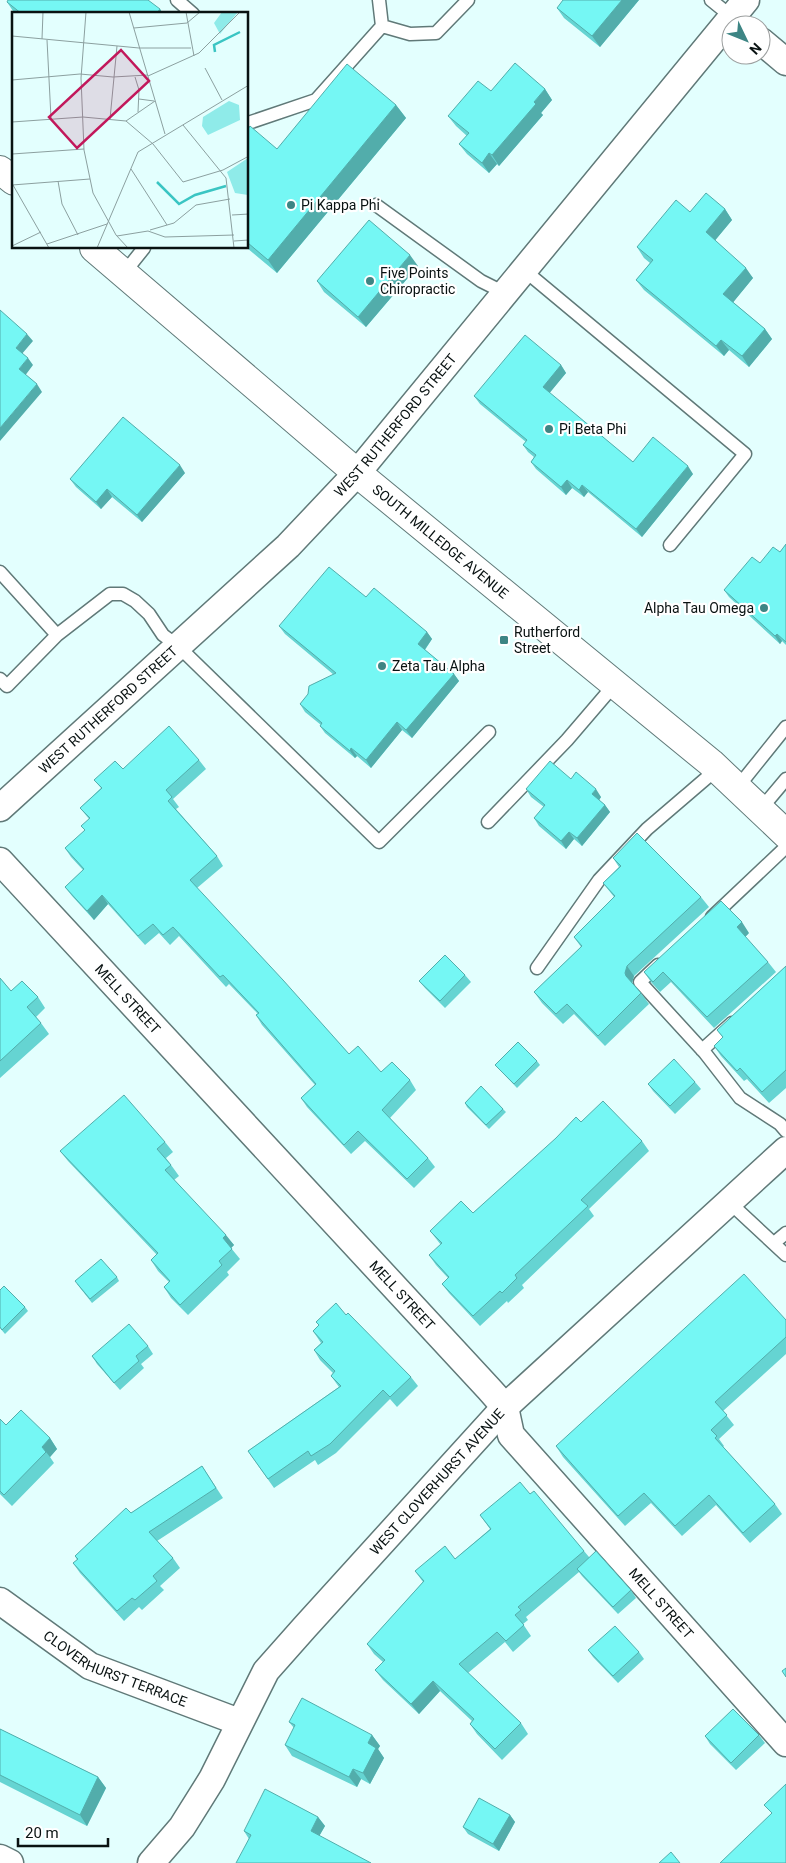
<svg xmlns="http://www.w3.org/2000/svg" width="786" height="1863" viewBox="0 0 786 1863" font-family="Roboto,sans-serif">
	<rect width="100%" height="100%" fill="#e3fffe"/>
	<g fill="none" stroke-linecap="round" stroke-linejoin="round">
		<defs>
			<path id="service" d="M177,0l16,14
				M711,0l21,17
				M382,26l28,8 26,-1 32,-33
				M248,123l68,-23 66,-74 -3,-26
				M376,205l105,76 24,12
				M524,270l221,184 -75,91
				M124,273l20,-25
				M0,572l57,63
				M0,679l7,7 50,-51 53,-41h13l12,7 14,13 14,21 15,11 201,196 110,-110
				M737,788l49,-61
				M760,810l26,-31
				M488,822l79,-82 48,-56
				M712,917l74,-70
				M658,965l-18,17 65,71 35,45 40,26 6,7
				M537,968l62,-88 48,-51 70,-60
				M702,1050l30,-27
				M729,1202l57,53
				M774,1243l12,-10"/>
			<g id="minor">
				<path d="M761,41l25,21"/>
				<path id="s1" d="M0,808l288,-262 69,-73 389,-473"/>
				<path id="s2" d="M0,861l489,528 16,18 6,28 275,308"/>
				<path id="s3" d="M0,1601l90,65 149,56"/>
				<path d="M0,1858l10,5"/>
				<path id="s4" d="M151,1863l31,-36 30,-48 54,-108 39,-44 200,-220 281,-257"/>
			</g>
			<g id="secondary">
				<path d="M0,170l14,11"/>
				<path id="s5" d="M94,248l263,225 354,290 75,71"/>
			</g>
		</defs>
		<use href="#service" stroke="#607978" stroke-width="15"/>
		<use href="#minor" stroke="#607978" stroke-width="29"/>
		<use href="#secondary" stroke="#607978" stroke-width="30"/>
		<use href="#service" stroke="#fff" stroke-width="12"/>
		<use href="#minor" stroke="#fff" stroke-width="26"/>
		<use href="#secondary" stroke="#fff" stroke-width="28"/>
	</g>
	<path fill="#65d4d2" d="M639,0l-39,47 -36,-29 -7,-10z
		M7,2l153,7 3,5h-148z
		M545,89l7,11 -11,13 2,2 -44,51 -2,-2 -8,9 -22,-19 -8,-10 8,-8 -11,-10 -8,-10 43,-25z
		M396,105l10,13 -129,155 -30,-25h1v-119l29,20z
		M725,209l7,11 -17,20 38,38 -20,24 32,27 7,10 -23,28 -20,-17 -5,6 -80,-66 -8,-10 14,-17 -6,-5 -7,-11 53,-35z
		M418,266l-52,61 -42,-35 -7,-11z
		M561,365l5,8 -17,20 84,69 60,12 -51,63 -54,-45 -4,5 -12,-9 -6,7 -30,-26 -5,-7 3,-5 -6,-5 -5,-7 3,-3 -46,-38 -6,-8z
		M185,473l-43,49 -30,-25 -11,12 -25,-22 -6,-8z
		M786,544v101l-4,-4 -2,3 -51,-47 -5,-7 56,-38z
		M366,597l61,35 5,7 -7,11 29,24 5,7 -47,57 -10,-8 -31,38 -14,-12 -2,2 -30,-25 -5,-7 1,-1 -16,-13 -5,-8 34,-29 -49,-41 -6,-8z
		M199,760l7,9 -33,30 6,8 -3,2 41,47 6,10 -26,22 152,166 32,18 29,8 6,10 -26,28 38,40 7,9 -21,21 -49,-47 -14,13 -44,-47 -6,-9 14,-13 -53,-60 -6,-10 2,-1 -29,-30 -3,3 -47,-51 -9,9 -11,-12 -14,12 -37,-41 -14,16 -22,-24 -7,-9 18,-17 -12,-13 -6,-9 20,-17 4,-12 -9,-11 21,-20 -7,-8 29,-11z
		M571,779l30,18 -2,3 6,5 5,7 -28,34 -8,-7 -8,10 -27,-23 -5,-8 10,-11 -13,-10 -5,-8z
		M613,858l88,39 8,10 -75,69 -2,7 9,10 8,11 -44,42 -31,-32 -11,10 -21,-21 -8,-11 47,-45 -7,-10 40,-40 -11,-14 16,-16z
		M749,933l-4,4 23,25 8,10 -62,56 -43,-46 -11,10 -9,-10 -7,-10z
		M786,966v122l-17,15 -22,-24 -3,2 -23,-25 -7,-10 9,-8 -6,-8z
		M465,975l6,7 -26,26 -20,-20 -6,-7z
		M0,978l11,13 27,6 7,11 -9,9 5,6 8,11 -49,44z
		M537,1061l3,4 -23,23 -19,-20 -3,-3z
		M695,1082l6,7 -26,25 -22,-23 -5,-7z
		M465,1103l38,6 3,3 -17,17 -22,-22z
		M581,1122l61,19 7,10 -60,58 5,7 -72,69 2,3 -16,15 -1,-2 -27,25 -31,-33 -7,-9 6,-6 -12,-13 -7,-10 12,-10 -11,-14 43,-18z
		M165,1142l8,10 -7,6 13,18 -5,4 60,65 -3,3 9,11 -13,13 2,3 -41,40 -17,-17 -7,-11 5,-5 -11,-11 -7,-11 6,-5 -89,-94 -8,-10z
		M117,1277l2,4 -27,22 -15,-19z
		M0,1290l25,17 3,4 -23,23 -5,-6z
		M346,1315l65,62 7,9 -21,21 -7,-8 -54,54 -18,12 -3,-5 -41,28 -26,-37 91,-64 -8,-11 2,-3 -13,-13 -6,-10 7,-7 -8,-12 6,-6 -3,-3z
		M786,1320v34l-63,57 11,14 -15,14 5,7 -1,1 52,57 7,10 -32,29 -34,-38 -34,31 -31,-33 -26,23 -62,-69 -7,-11z
		M148,1346l5,8 -12,10 3,4 -24,22 -23,-26 -5,-8z
		M0,1419l6,6 44,13 7,11 -7,8 4,6 -42,43 -12,-12z
		M202,1466l21,32 -66,43 16,17 7,10 -20,18 4,4 -22,20 -3,-3 -15,14 -44,-48 -7,-10 4,-3 -2,-4 56,-43z
		M530,1494l54,57 5,6 42,33 5,8 -18,16 -36,-38 -3,-4 -53,45 2,3 -5,4 8,12 -18,16 -8,-10 -37,31 53,50 7,11 -26,26 -25,-26 -7,-10 2,-3 -32,-30 -21,23 -36,-34 -8,-10 8,-8 -9,-8 -7,-10 56,-62 -8,-11 40,-12 35,-30 -10,-14z
		M588,1650l51,2 5,7 -26,24 -25,-26z
		M289,1722l83,13 8,11 -2,3 6,9 -14,26 -9,-5 -4,8 -65,-31 -7,-11 9,-17z
		M0,1729l98,48 8,11 -19,38 -87,-44z
		M759,1735l6,8 -29,27 -26,-26 -5,-8z
		M510,1815l5,7 -16,29 -31,-17 -5,-7z
		M318,1817l7,9 -6,10 -70,3 -5,-8z"/>
	<path fill="#52adab" d="M622,0h17l-39,47 -8,-11z
		M160,9l3,5h-7z
		M545,89l7,11 -11,13 2,2 -44,51 -7,-11z
		M396,105l10,13 -129,155 -9,-13z
		M489,153l8,11 -8,9 -7,-10z
		M725,209l7,11 -19,23 -7,-11z
		M410,255l8,11 -52,61 -8,-10z
		M746,268l7,10 -22,27 -8,-11z
		M765,329l7,10 -23,28 -7,-11z
		M27,334l6,7 -12,14 -5,-7z
		M721,340l8,10 -5,6 -8,-10z
		M28,358l5,7 -9,12 -5,-8z
		M561,365l5,8 -18,22 -5,-8z
		M37,384l5,8 -42,49v-13z
		M180,465l5,8 -43,49 -5,-7z
		M688,466l5,8 -51,63 -6,-8z
		M567,480l5,8 -6,7 -5,-8z
		M582,485l6,7 -4,5 -5,-7z
		M107,489l5,8 -11,12 -5,-7z
		M427,632l5,7 -9,13 -5,-8z
		M777,634l5,7 -2,3 -5,-8z
		M454,674l5,7 -47,57 -6,-8z
		M397,722l5,8 -31,38 -5,-8z
		M351,748l6,8 -2,2 -5,-7z
		M596,789l5,8 -3,5 -6,-8z
		M605,805l5,7 -28,34 -5,-8z
		M569,832l5,7 -8,10 -5,-8z
		M102,895l6,9 -14,16 -7,-9z
		M742,922l7,11 -5,5 -7,-11z
		M627,966l7,10 -2,7 -6,-7 -1,-3z
		M226,1235l8,10 -4,4 -7,-11z
		M50,1438l7,11 -7,8 -8,-10z
		M433,1681l7,10 -21,23 -8,-10z
		M372,1735l8,11 -2,3 6,9 -14,26 -7,-11 5,-30z
		M353,1769l8,10 -4,8 -8,-10z
		M98,1777l8,11 -19,38 -7,-11z
		M510,1815l5,7 -16,29 -6,-7z
		M318,1817l7,9 -8,14 -6,-9z"/>
	<path fill="#75f7f4" stroke="#52adab" d="M8,0h140l12,9 -4,5h-134l-15,-12z
		M563,0h59l-30,36 -35,-28z
		M515,63l30,26 -11,13 2,2 -44,51 -3,-2 -7,10 -23,-19 10,-11 -21,-17 30,-35 13,10z
		M347,64l49,41 -128,155 -20,-17v-114l2,-3 27,23z
		M706,193l19,16 -19,23 40,36 -23,26 42,35 -23,27 -21,-16 -5,6 -80,-66 17,-20 -16,-13 39,-47 14,12z
		M369,220l41,35 -52,62 -41,-36z
		M0,310l27,24 -11,14 12,10 -9,11 18,15 -37,44z
		M525,335l36,30 -18,22 90,75 20,-25 35,29 -52,63 -54,-44 -3,5 -12,-10 -6,7 -30,-25 5,-7 -13,-10 4,-5 -53,-44z
		M123,417l57,48 -43,50 -30,-26 -11,13 -26,-23z
		M786,544v98l-9,-8 -2,2 -51,-46 28,-33 8,6 13,-16 7,5z
		M329,567l37,30 8,-9 53,44 -9,12 36,30 -48,56 -9,-8 -31,38 -15,-12 -1,3 -30,-25 2,-3 -22,-19 8,-10 1,-8 27,-13 -57,-47z
		M169,726l30,34 -33,30 6,7 -4,4 49,55 -27,24 93,100 66,74 9,-8 23,26 11,-10 18,18 -28,30 46,48 -21,21 -49,-48 -14,14 -43,-47 15,-14 -60,-69 3,-2 -36,-38 -3,2 -47,-50 -10,8 -10,-11 -15,12 -36,-41 -15,16 -22,-24 19,-18 -19,-21 20,-18 -4,-4 9,-8 -10,-10 22,-20 -8,-8 21,-19 8,8z
		M550,761l21,18 5,-7 20,17 -4,5 13,11 -28,33 -8,-6 -8,9 -27,-23 11,-13 -19,-16z
		M637,833l64,64 -74,69 -2,7 1,3 15,17 -43,43 -31,-32 -11,10 -22,-22 48,-46 -8,-9 41,-41 -12,-13 18,-17 -8,-8z
		M721,901l21,21 -5,5 31,35 -61,55 -44,-45 -10,10 -9,-10z
		M445,955l20,20 -25,26 -21,-20z
		M786,966v104l-24,22 -22,-24 -3,3 -23,-25 9,-9 -6,-7z
		M0,978l11,13 11,-10 16,16 -11,10 14,16 -41,38z
		M518,1042l19,19 -23,23 -19,-19z
		M674,1059l21,23 -25,24 -22,-22z
		M481,1086l22,23 -17,16 -21,-22z
		M124,1095l41,47 -8,7 14,16 -6,5 61,65 -3,3 9,11 -13,12 3,4 -42,40 -16,-18 6,-6 -19,-21 7,-7 -98,-102z
		M603,1101l39,40 -61,59 7,6 -73,69 2,3 -15,15 -2,-2 -27,25 -31,-32 7,-7 -20,-22 13,-12 -12,-12 31,-30 12,12 83,-75 20,-21 5,5z
		M101,1259l16,18 -27,22 -15,-18z
		M744,1274l42,46v17l-71,65 12,13 -16,15 6,6 -2,2 60,66 -32,29 -34,-38 -34,31 -31,-33 -26,23 -62,-70z
		M4,1286l21,21 -23,23 -2,-3v-37z
		M336,1303l10,12 2,-2 63,64 -21,20 -7,-7 -53,54 -19,12 -3,-5 -40,28 -20,-28 93,-65 -10,-10 4,-5 -21,-21 9,-8 -10,-11 6,-6 -3,-3z
		M129,1324l19,22 -12,10 3,5 -25,22 -22,-27z
		M21,1410l29,28 -8,9 4,5 -42,43 -4,-4v-72l6,6z
		M202,1466l14,22 -67,44 24,26 -20,18 4,5 -22,19 -3,-2 -15,13 -44,-48 5,-4 -3,-3 51,-48 5,5z
		M520,1482l10,12 4,-3 50,60 -66,56 3,3 -6,5 9,10 -18,16 -9,-9 -38,32 62,59 -26,26 -25,-25 4,-5 -41,-38 -22,23 -36,-34 10,-10 -18,-16 57,-63 -9,-10 30,-25 10,13 36,-30 -11,-14z
		M596,1551l35,39 -18,17 -36,-38z
		M615,1626l24,26 -26,24 -25,-26z
		M786,1668v9l-4,-6z
		M302,1698l70,37 -4,8 8,5 -13,25 -10,-4 -4,8 -64,-32 10,-20 -6,-3z
		M733,1709l26,26 -28,28 -26,-27z
		M0,1729l98,48 -18,38 -80,-40z
		M786,1784v79h-66l52,-50 -8,-8z
		M265,1789l53,28 -7,14 60,32h-135l15,-28 -7,-4z
		M479,1798l31,17 -17,29 -30,-17z
		M671,1852l9,11h-21z"/>
	<g fill="#3d8584" stroke="#fff" stroke-width="2">
		<circle cx="291" cy="205" r="5"/>
		<circle cx="370" cy="281" r="5"/>
		<circle cx="549" cy="429" r="5"/>
		<circle cx="764" cy="608" r="5"/>
		<rect x="499" y="635" width="10" height="10" rx="2.5"/>
		<circle cx="382" cy="666" r="5"/>
	</g>
	<g text-anchor="middle" dominant-baseline="central" stroke-width="4.5" stroke-linejoin="round" paint-order="stroke">
		<g font-size="14" fill="#091212" stroke="#fff" text-anchor="start">
			<text x="301" y="205">Pi Kappa Phi</text>
			<text x="380" y="273">Five Points<tspan x="380" dy="16">Chiropractic</tspan></text>
			<text x="559" y="429">Pi Beta Phi</text>
			<text x="754" y="608" text-anchor="end">Alpha Tau Omega</text>
			<text x="514" y="632">Rutherford<tspan x="514" dy="16">Street</tspan></text>
			<text x="392" y="666">Zeta Tau Alpha</text>
		</g>
		<g font-size="14" fill="#091212" stroke="#fff">
			<text stroke="none"><textPath href="#s1" startOffset="551">WEST RUTHERFORD STREET</textPath></text>
			<text stroke="none"><textPath href="#s5" startOffset="454">SOUTH MILLEDGE AVENUE</textPath></text>
			<text stroke="none"><textPath href="#s1" startOffset="146">WEST RUTHERFORD STREET</textPath></text>
			<text stroke="none"><textPath href="#s2" startOffset="188">MELL STREET</textPath></text>
			<text stroke="none"><textPath href="#s2" startOffset="592">MELL STREET</textPath></text>
			<text stroke="none"><textPath href="#s4" startOffset="480">WEST CLOVERHURST AVENUE</textPath></text>
			<text stroke="none"><textPath href="#s2" startOffset="998">MELL STREET</textPath></text>
			<text stroke="none"><textPath href="#s3" startOffset="135">CLOVERHURST TERRACE</textPath></text>
		</g>
	</g>
	<g transform="translate(12 12)">
		<rect width="236" height="236" fill="#e3fffe"/>
		<path d="M210,0h16l-18,22 -6,-11zM217,89l10,4 1,15 -32,15 -6,-9 1,-9zM236,146v37l-13,-2 -8,-21z" fill="#8febe9"/>
		<path fill="none" stroke="#3ac5c3" stroke-width="2.5" d="M203,40l-1,-7 26,-13M145,170l22,22 16,-9 31,-9"/>
		<path fill="none" stroke="#8ca0a0" stroke-width="1" d="M74,0l-5,66 3,72 9,43 23,42 12,13M117,0l36,122M174,0l8,44M122,16l53,-5 13,-11M0,24l127,12h52M30,27l1,-27M35,28l4,78M193,56l17,32M136,64l51,-23 41,-41M123,65l4,13 -1,22M0,68l68,-6 33,3 35,-2M127,87l15,2M98,107l7,-73M114,109l29,-20M0,110l71,-5 43,4 27,23 30,38 40,-12 26,-14M171,113l43,53 8,70M0,142l72,-5M119,157l36,56M46,169l4,23 16,31M0,173l78,-6M1,173l36,63M220,203l17,-1M138,218l24,-7 22,-18 34,-6M105,224l31,-5 17,6 69,-2M222,229l15,-1M35,232l60,-20M0,234l29,-14M85,236l41,-96 111,-67"/>
		<path fill="#c2185b" fill-opacity="0.15" stroke="#c2185b" stroke-width="2.5" d="M109,38l28,31 -72,67 -28,-31z"/>
		<rect width="236" height="236" fill="none" stroke="#091212" stroke-width="2.5"/>
	</g>
	<g transform="translate(746 40) rotate(133)"><circle r="24" fill="#ffffff" stroke="#9da0a0"/>
	<path d="M0-4L9 19L0 12L-9 19Z" fill="#3d8584"/>
	<text y="-8" font-size="14" font-weight="bold" text-anchor="middle" fill="#091212">N</text>
	</g>
	<path d="M18 1838v8h90v-8" fill="none" stroke="#091212" stroke-width="2.5"/>
	<text x="25" y="1838" font-size="15" fill="#091212" stroke="#ffffff" stroke-width="4" paint-order="stroke">20 m</text>
</svg>
